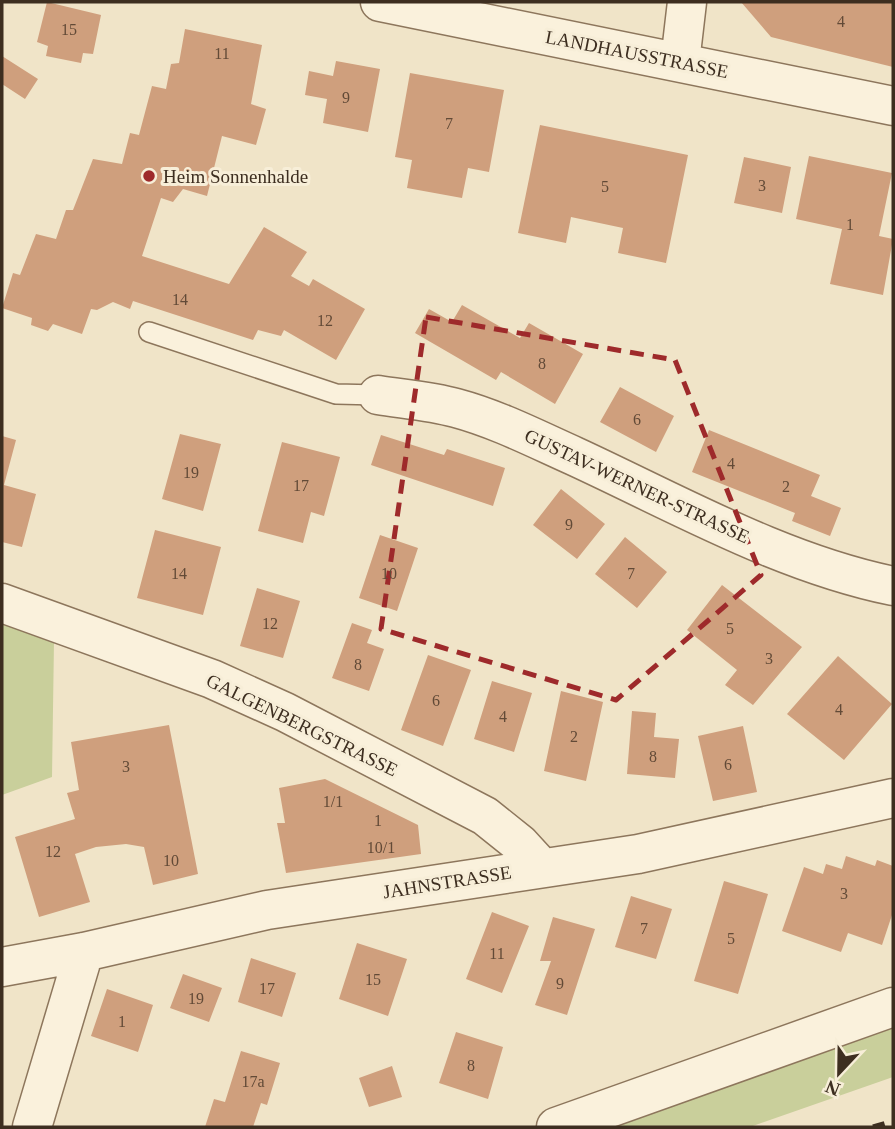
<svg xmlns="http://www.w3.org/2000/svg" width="895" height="1129" viewBox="0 0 895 1129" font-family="'Times New Roman',serif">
	<rect width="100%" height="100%" fill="#f0e4c8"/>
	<path fill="#c9cf9b" d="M2,618l52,23 -2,136 -50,18z
		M893,1024v53l-143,50h-158z"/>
	<path fill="#cf9f7d" d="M47,2l54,13 -8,39 -10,-1 -2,10 -35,-7 2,-10 -11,-4z
		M741,2h152v65l-122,-30z
		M185,29l77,16 -11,59 15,5 -10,36 -34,-9 -15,60 -24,-7 -10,13 -12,-4 -19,58 87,28 35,-57 43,25 -16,24 18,10 4,-7 52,30 -29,51 -52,-30 -3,6 -23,-6 -5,10 -120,-39 -3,8 -17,-7 -16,8 -6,-1 -9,25 -29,-10 -5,7 -17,-6 1,-7 -30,-10 11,-35 7,2 16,-41 20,5 10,-29h7l20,-51 29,5 8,-31 9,2 13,-49 14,3 5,-25 8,-1z
		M2,56l36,23 -13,20 -23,-15z
		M336,61l44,8 -12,63 -45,-9 4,-24 -22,-4 4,-24 24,5z
		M410,73l94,17 -15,82 -21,-4 -6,30 -55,-10 5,-28 -17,-3z
		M540,125l148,30 -22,108 -48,-10 5,-25 -52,-11 -5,26 -48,-10z
		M809,156l83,17 -13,63 14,3 -10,56 -53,-11 12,-55 -46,-10z
		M744,157l47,10 -9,46 -48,-10z
		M462,305l58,33 9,-15 54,31 -28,50 -54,-32 -5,8 -81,-47 14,-24 23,13z
		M620,387l54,29 -18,36 -56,-30z
		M709,430l111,45 -9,21 30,12 -11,28 -38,-15 3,-8 -103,-41z
		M180,434l41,10 -18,67 -41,-12z
		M381,435l63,20 3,-6 58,19 -12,38 -122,-41z
		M2,436l14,4 -12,45 32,9 -14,53 -20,-5z
		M282,442l58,15 -16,59 -13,-4 -8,31 -45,-12z
		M561,489l44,35 -28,35 -44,-34z
		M155,530l66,17 -18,68 -66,-17z
		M380,535l38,13 -21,63 -38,-13z
		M625,537l42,35 -30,36 -42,-34z
		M722,585l80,62 -49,58 -28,-20 12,-15 -50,-40z
		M257,588l43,13 -17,57 -43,-12z
		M352,623l20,7 -5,13 17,6 -15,42 -37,-13z
		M428,655l43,15 -28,76 -42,-16z
		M838,656l54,48 -48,56 -57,-46z
		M492,681l40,12 -18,59 -40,-13z
		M561,691l42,11 -17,79 -42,-10z
		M632,711l24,2 -2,24 25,2 -4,39 -48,-4z
		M169,725l29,149 -45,11 -9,-38 -18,-3 -30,3 -21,7 15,48 -51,15 -24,-80 60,-18 -8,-26 12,-3 -8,-48z
		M743,726l14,66 -44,9 -15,-65z
		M325,779l93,46 3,29 -135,19 -9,-50h8l-6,-35z
		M846,856l29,10 2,-6 16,6v46l-11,33 -34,-12 -7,19 -59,-21 22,-64 19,7 3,-10 16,5z
		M724,881l44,13 -30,100 -44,-13z
		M631,896l41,13 -16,50 -41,-12z
		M492,912l37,14 -27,67 -36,-14z
		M553,917l42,12 -28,86 -32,-10 16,-44h-11z
		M357,943l50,16 -19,57 -49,-17z
		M251,958l45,15 -14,44 -44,-15z
		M183,974l39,14 -13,34 -39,-14z
		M107,989l46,16 -15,47 -47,-16z
		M456,1032l47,15 -15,52 -49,-16z
		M241,1051l39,12 -13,42 -6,-2 -8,24h-48l9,-28 11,3z
		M392,1066l10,31 -33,10 -10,-29z"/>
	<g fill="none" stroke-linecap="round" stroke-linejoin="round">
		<defs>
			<path id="service" d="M149,332l187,62 42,1"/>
			<path id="minor" d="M380,2l513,104
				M680,62l7,-60
				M378,395c25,4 53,6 78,13 41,11 80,31 118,48 104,48 207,107 319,130
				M2,603l210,76 73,33 200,104 35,28 22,24
				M2,967l82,-15 183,-42 371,-56 255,-56
				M32,1127l52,-175
				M556,1127l337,-120"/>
		</defs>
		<use href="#service" stroke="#8d765c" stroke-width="22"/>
		<use href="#minor" stroke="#8d765c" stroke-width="41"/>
		<use href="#service" stroke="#faf1dc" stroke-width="19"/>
		<use href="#minor" stroke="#faf1dc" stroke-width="38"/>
		<path stroke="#3d2e20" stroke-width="5" stroke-dasharray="12 12" stroke-linecap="butt" d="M873,1127l20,-6"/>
	</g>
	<path fill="none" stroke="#9e2a2b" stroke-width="5" stroke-dasharray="14 9" stroke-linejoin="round" d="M426,317l249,43 86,215 -145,125 -235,-71z"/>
	<circle fill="#9e2a2b" stroke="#f7eed8" stroke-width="2.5" cx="149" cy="176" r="7"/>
	<g text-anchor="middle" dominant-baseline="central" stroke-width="6" stroke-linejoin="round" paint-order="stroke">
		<g font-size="16" fill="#624a37">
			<text x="841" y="21">4</text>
			<text x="69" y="29">15</text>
			<text x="222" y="53">11</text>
			<text x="346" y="97">9</text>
			<text x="449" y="123">7</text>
			<text x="762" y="185">3</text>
			<text x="605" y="186">5</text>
			<text x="850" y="224">1</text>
			<text x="180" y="299">14</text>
			<text x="325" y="320">12</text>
			<text x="542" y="363">8</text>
			<text x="637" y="419">6</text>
			<text x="731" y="463">4</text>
			<text x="191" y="472">19</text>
			<text x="301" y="485">17</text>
			<text x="786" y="486">2</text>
			<text x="569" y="524">9</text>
			<text x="179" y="573">14</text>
			<text x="389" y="573">10</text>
			<text x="631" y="573">7</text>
			<text x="270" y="623">12</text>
			<text x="730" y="628">5</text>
			<text x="769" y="658">3</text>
			<text x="358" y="664">8</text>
			<text x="436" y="700">6</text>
			<text x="839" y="709">4</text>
			<text x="503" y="716">4</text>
			<text x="574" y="736">2</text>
			<text x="653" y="756">8</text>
			<text x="728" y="764">6</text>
			<text x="126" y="766">3</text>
			<text x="333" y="801">1/1</text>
			<text x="378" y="820">1</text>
			<text x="381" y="847">10/1</text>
			<text x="53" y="851">12</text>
			<text x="171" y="860">10</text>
			<text x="844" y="893">3</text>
			<text x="644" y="928">7</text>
			<text x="731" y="938">5</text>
			<text x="497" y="953">11</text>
			<text x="373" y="979">15</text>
			<text x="560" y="983">9</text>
			<text x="267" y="988">17</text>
			<text x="196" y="998">19</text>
			<text x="122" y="1021">1</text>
			<text x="471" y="1065">8</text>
			<text x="253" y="1081">17a</text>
		</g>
		<g font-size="19" fill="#3d2e20" stroke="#f7eed8">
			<text transform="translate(637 54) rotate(11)">LANDHAUSSTRASSE</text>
			<text transform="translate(637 486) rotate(25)">GUSTAV-WERNER-STRASSE</text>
			<text transform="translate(302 725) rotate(26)">GALGENBERGSTRASSE</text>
			<text transform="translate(447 882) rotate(-9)">JAHNSTRASSE</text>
		</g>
		<g font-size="19" fill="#3d2e20" stroke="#f7eed8" text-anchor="start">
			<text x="163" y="176">Heim Sonnenhalde</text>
		</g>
	</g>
	<rect width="895" height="1129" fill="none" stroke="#3d2e20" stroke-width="7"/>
	<g transform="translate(839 1073) rotate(202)" stroke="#f7eed8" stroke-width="5" paint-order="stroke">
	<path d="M0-5L12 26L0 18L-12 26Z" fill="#3d2e20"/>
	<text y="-10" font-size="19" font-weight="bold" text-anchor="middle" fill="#3d2e20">N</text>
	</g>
</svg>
